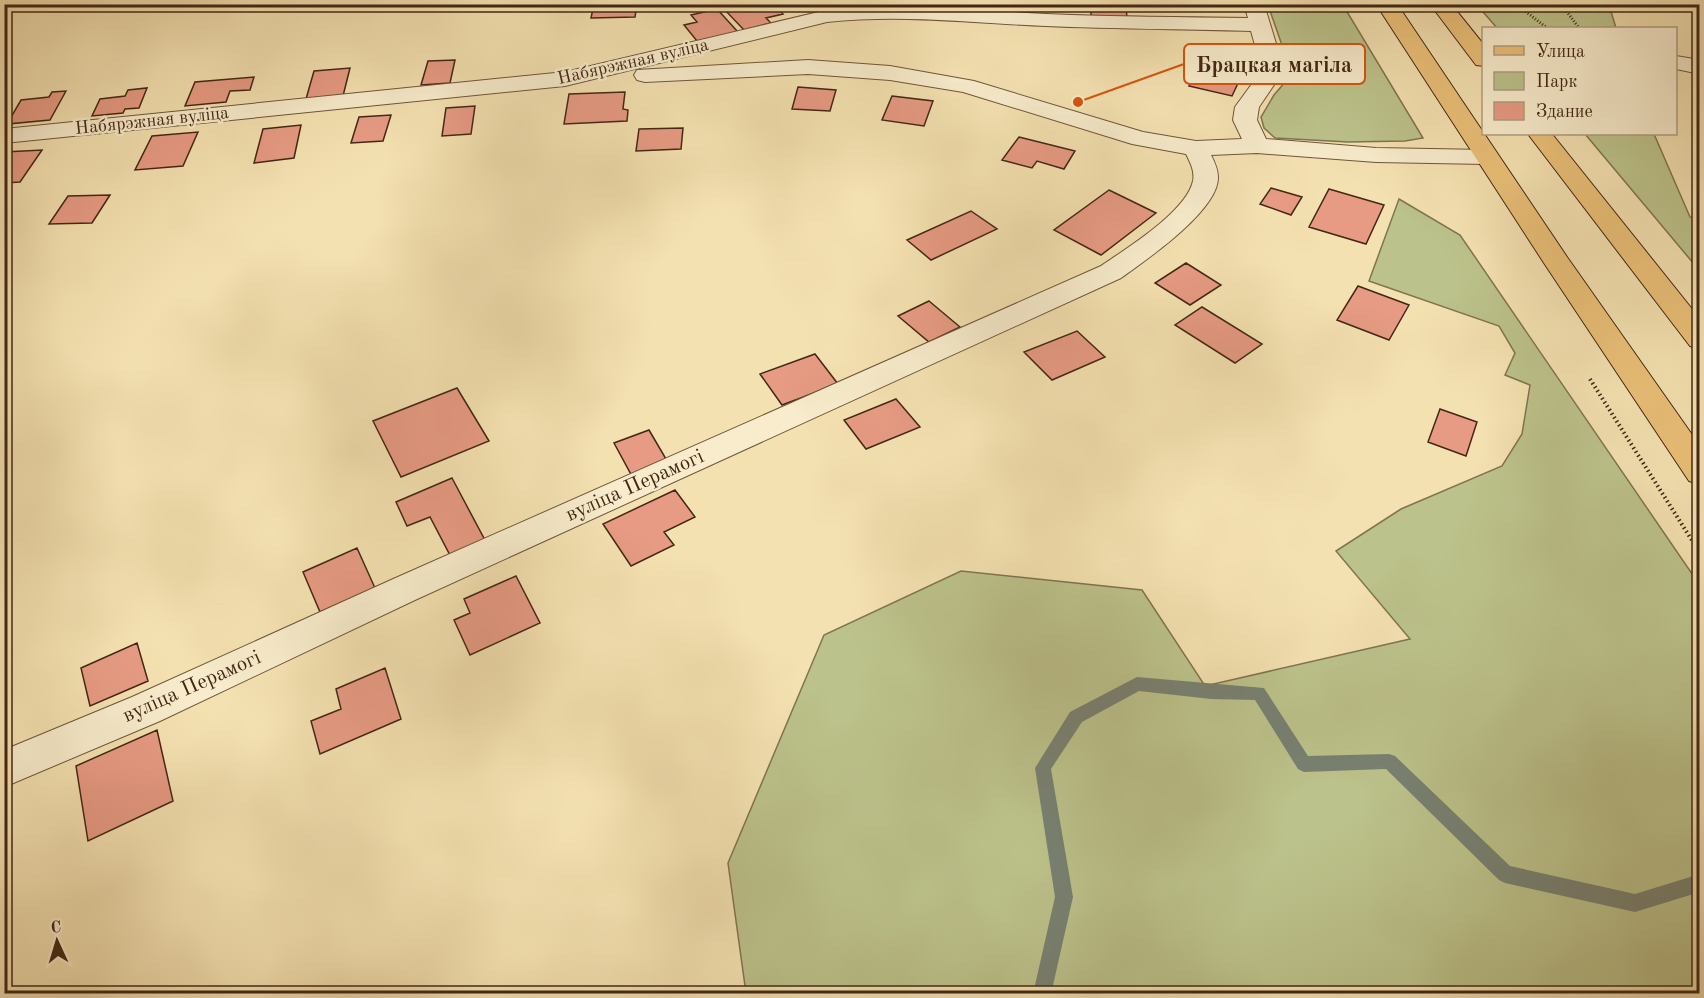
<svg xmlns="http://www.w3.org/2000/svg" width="1704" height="998" viewBox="0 0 1704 998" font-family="'Old Standard TT',serif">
	<rect width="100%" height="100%" fill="#f4e1b1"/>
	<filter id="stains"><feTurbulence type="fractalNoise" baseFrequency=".00333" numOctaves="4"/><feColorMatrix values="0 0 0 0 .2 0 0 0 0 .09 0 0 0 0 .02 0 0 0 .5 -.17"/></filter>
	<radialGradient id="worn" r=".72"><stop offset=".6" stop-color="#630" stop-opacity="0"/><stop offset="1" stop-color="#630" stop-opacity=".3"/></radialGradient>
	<path fill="#bcc28b" stroke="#807450" stroke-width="1.5" d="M1268,5h75l80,133 -18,3 -57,1 -73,-4 -11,-10 -3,-11 13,-22 18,-21z
		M1477,5h132l7,23h-119z
		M1585,134h69l36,83 9,3v50z
		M1399,199l61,36 239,349v409h-953l-18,-130 96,-228 137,-64 181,19 63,96 205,-47 -74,-88 65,-42 101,-43 20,-32 8,-49 -25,-10 10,-22 -16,-27 -130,-45z"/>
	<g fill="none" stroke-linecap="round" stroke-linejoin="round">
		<path fill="#788172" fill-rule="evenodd" d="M1137,677l127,11 44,68 81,-2 6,2 115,110 125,28 65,-20v18l-65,20 -130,-29 -6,-3 -113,-111 -82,3 -6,-3 -43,-69 -44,-1 -72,-8 -57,31 -31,47 22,128 -22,97h-18l22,-97 -20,-129 35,-56z"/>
	</g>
	<path fill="#e79b84" stroke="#432714" stroke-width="1.5" d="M594,4h43l-2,13 -44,1z
		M738,4h35l10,10 -17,4 5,5 -27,7 -21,-22z
		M1091,4h35l1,15 -36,-3z
		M717,9l21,23 -41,9 -13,-16 13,-3 -6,-7z
		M455,60l-5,23 -29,2 7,-24z
		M350,68l-7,28 -37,3 8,-28z
		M1198,69l42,10 -8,17 -43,-10z
		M254,77l-4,13 -20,1 -4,11 -41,4 10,-24z
		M798,87l38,3 -6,21 -38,-2z
		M147,88l-8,20 -14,1 -2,4 -31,3 8,-17 25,-3 3,-6z
		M66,91l-16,29 -43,4 14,-24 28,-3 3,-5z
		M625,92l-2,17 5,1 -1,11 -63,3 5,-30z
		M892,96l41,5 -9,25 -42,-6z
		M475,106l-4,28 -29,2 4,-28z
		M391,115l-8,26 -32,2 8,-26z
		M301,125l-7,33 -40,5 9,-34z
		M683,128l-2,21 -45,2 3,-22z
		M198,132l-15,34 -48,4 17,-34z
		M1019,137l56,14 -11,18 -27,-8 -5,7 -30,-8z
		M42,150l-22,32 -16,1v-31z
		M1271,188l31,9 -11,18 -31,-11z
		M1329,189l55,16 -18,39 -57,-17z
		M1109,190l47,23 -55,42 -47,-25z
		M110,195l-18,28 -43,1 19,-28z
		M971,211l26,18 -66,31 -24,-20z
		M1186,263l35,22 -31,20 -35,-22z
		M1358,286l51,19 -20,35 -52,-20z
		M929,301l31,26 -31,15 -31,-26z
		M1202,307l60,37 -27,19 -60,-38z
		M1077,331l28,26 -53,23 -28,-28z
		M815,354l23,30 -56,21 -22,-31z
		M457,388l32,53 -88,36 -28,-56z
		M896,399l24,28 -54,22 -22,-29z
		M1440,409l37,13 -11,34 -38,-14z
		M649,430l20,34 -36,14 -19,-35z
		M452,478l35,66 -35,15 -22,-42 -23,9 -11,-24z
		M675,490l20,27 -31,15 10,13 -43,21 -28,-42z
		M357,548l18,40 -55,24 -17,-40z
		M516,576l24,47 -70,32 -16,-35 16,-7 -6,-14z
		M137,643l11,38 -58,25 -9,-38z
		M385,668l16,51 -81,35 -9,-33 30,-12 -5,-20z
		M157,730l16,71 -85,40 -12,-75z"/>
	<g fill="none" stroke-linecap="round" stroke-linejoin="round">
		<defs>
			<path id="minor" d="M1244,4h20l20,66 -25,37 -2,13 9,19 110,9 110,2 9,2 3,5 -3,5 -9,2 -110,-2 -119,-9 -46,2c3,6 7,14 7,22 1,33 -72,83 -97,101l-706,322 -255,121 -156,66v-37l128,-53 259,-117 710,-314c26,-18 85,-54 92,-85 2,-10 -3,-19 -7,-27l-54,-10 -169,-52 -73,-12 -82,-6 -163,8 -8,-2 -3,-5 3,-5 171,-10 82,6 84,15 169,51 53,9 46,-2 -9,-19 2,-13 27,-37 -11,-39c-68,-2 -137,-2 -205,-5 -75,-3 -143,-12 -219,-4l-262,64 -561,57v-14l561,-57 262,-62c76,-9 144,0 219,4 67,3 135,3 202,4z
				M1676,56l24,4v14l-24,-5z"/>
			<path id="major" d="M1376,4h21l170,253 133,189v38l-11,-3 -145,-218z
				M1430,4h21l33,41v21l-8,-1z
				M1528,134h24l148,185v30l-10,-3z"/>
		</defs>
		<use href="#minor" stroke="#6f563b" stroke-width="2"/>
		<use href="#major" stroke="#432714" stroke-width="2"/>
		<path stroke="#432714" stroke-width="3" stroke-dasharray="1 2" stroke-linecap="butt" d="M1516,4l31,24
			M1561,4l18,24"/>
		<path stroke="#432714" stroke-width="4" stroke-dasharray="1.5 3" stroke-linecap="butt" d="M1590,379l110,174"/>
		<use href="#minor" fill="#f8eccc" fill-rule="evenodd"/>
		<use href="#major" fill="#eac078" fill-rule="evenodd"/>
	</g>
	<g text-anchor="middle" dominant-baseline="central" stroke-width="5" stroke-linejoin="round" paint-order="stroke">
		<g font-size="18" fill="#432714" stroke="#f8eccc">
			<text transform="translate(633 62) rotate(-13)">Набярэжная вуліца</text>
			<text transform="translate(152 121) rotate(-6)">Набярэжная вуліца</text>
		</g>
		<g font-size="21" fill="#432714" stroke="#f8eccc">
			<text transform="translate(635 486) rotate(-24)">вуліца Перамогі</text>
			<text transform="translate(192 687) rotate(-24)">вуліца Перамогі</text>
		</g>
	</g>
	<path fill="none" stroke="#d8540d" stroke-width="2" d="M1078 102L1184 64"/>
	<circle fill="#d8540d" stroke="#f8eccc" stroke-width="2" cx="1078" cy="102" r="6"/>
	<rect fill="#f8eccc" stroke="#d8540d" stroke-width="2" x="1184" y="44" width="181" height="40" rx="6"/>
	<g font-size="22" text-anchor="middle" font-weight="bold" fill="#432714">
		<text x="1274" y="72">Брацкая магіла</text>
	</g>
	<rect width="1704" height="998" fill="none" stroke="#f4e1b1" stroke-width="24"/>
	<rect x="6" y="6" width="1692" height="986" fill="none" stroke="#432714" stroke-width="3"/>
	<rect x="12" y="12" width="1680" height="974" fill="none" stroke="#432714" stroke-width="1.5"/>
	<rect x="1482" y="27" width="195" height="108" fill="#f8eccc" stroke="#b09d82" stroke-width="1.5"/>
	<rect x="1494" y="46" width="30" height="9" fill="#eac078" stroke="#b09d82" stroke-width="1.5"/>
	<text x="1536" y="57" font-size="18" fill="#432714">Улица</text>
	<rect x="1494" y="72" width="30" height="18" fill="#bcc28b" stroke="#b09d82" stroke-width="1.5"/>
	<text x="1536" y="87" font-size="18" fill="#432714">Парк</text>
	<rect x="1494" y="102" width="30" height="18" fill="#e79b84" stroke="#b09d82" stroke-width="1.5"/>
	<text x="1536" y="117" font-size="18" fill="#432714">Здание</text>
	<g transform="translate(57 941) rotate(356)" stroke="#f8eccc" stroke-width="4.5" paint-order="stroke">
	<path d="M0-4.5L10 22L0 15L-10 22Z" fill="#432714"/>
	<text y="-9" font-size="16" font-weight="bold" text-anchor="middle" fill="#432714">С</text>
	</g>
	<rect width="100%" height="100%" filter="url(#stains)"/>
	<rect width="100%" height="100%" fill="url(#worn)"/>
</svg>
